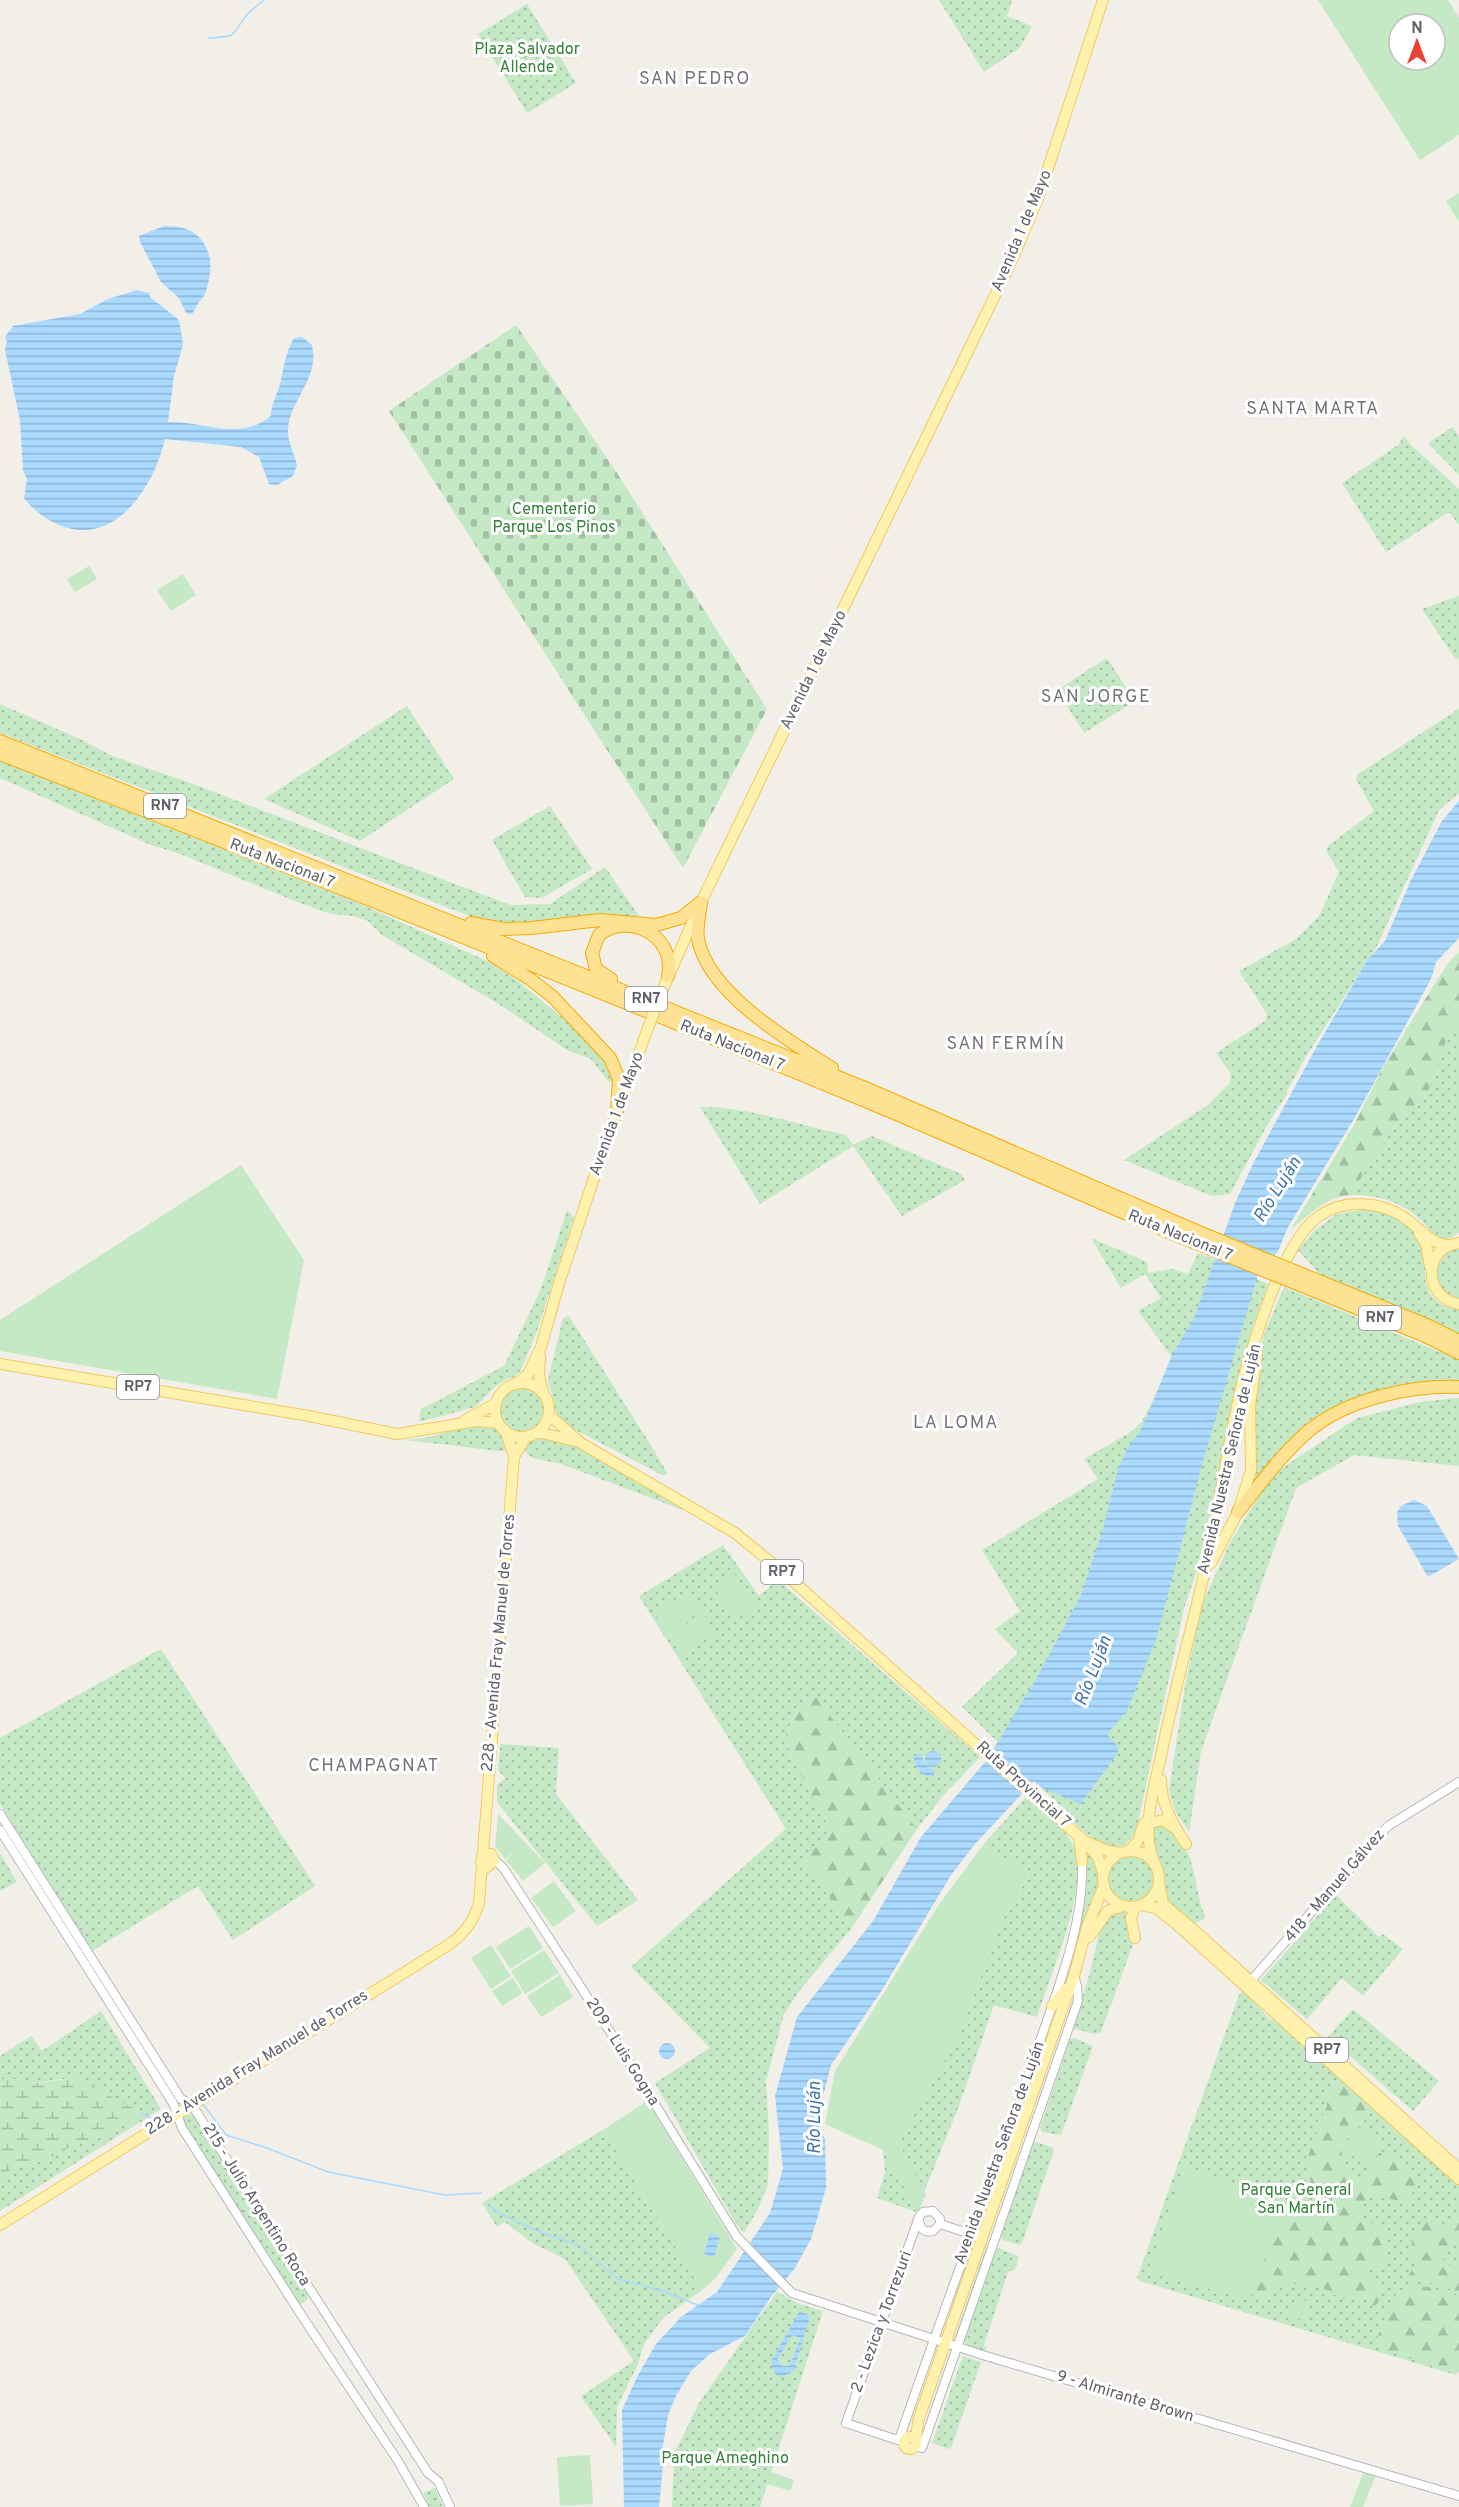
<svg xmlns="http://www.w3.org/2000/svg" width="1459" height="2507" viewBox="0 0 1459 2507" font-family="Overpass,sans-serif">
	<defs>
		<pattern id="grass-dots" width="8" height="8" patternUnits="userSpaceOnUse" patternTransform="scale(1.5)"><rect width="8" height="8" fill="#c5e8c5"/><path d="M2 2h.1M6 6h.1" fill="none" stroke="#a3c0a4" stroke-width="1.8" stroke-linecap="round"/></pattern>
		<pattern id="forest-firs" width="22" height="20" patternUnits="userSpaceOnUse" patternTransform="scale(1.5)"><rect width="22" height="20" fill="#c5e8c5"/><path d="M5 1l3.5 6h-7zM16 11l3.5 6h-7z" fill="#a3c0a4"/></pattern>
		<pattern id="wetland-marsh" width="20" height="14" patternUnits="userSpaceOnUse" patternTransform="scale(1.5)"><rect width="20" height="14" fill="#c5e8c5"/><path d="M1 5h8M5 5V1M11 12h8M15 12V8" fill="none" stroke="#a3c0a4"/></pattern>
		<pattern id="cemetery-stones" width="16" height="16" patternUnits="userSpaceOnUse" patternTransform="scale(1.5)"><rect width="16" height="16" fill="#c5e8c5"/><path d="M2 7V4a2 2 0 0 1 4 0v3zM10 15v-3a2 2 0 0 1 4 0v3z" fill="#a3c0a4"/></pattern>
		<pattern id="water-rules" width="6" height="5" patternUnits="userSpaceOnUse" patternTransform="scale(1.5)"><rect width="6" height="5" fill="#aadaff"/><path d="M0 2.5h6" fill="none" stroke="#8eb4d2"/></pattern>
	</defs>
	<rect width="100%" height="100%" fill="#f1efe8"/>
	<path fill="url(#grass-dots)" d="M939,0h73l-5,16 25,10 -12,22 -36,24z
		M527,4l49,79 -49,30 -49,-79z
		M1453,427l6,10v38l-31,-32z
		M1404,436l6,8 49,45v36l-10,-13 -63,40 -44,-69 56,-38z
		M1459,596v62l-3,2 -34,-51z
		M1107,658l28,43 -51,32 -27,-43z
		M0,704l82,36 30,16 73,25 325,124 40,-1 55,-37 34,49h-54l-63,10 -37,-4 -485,-189z
		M407,706l47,73 -94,62 -96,-42z
		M1459,709v84l-20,17 -62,136 -70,109 -19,34 -2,7 -17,26 -39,72 -18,2 -88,-36 84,-55 22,-22 1,-9 -15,-21 49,-32 2,-7 -28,-43 57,-32 23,-23 20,-44 -13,-21 2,-5 46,-35 -18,-32 2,-5z
		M0,761l356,141 133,60 29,19 57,47 28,31 10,21 -4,2 -18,-23 -24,-9 -65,-44 -120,-71 -14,-14 -15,-5 -22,-2 -36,-13 -117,-48 -27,-8 -151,-67z
		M550,806l42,63 -51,29 -16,-1 -33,-57z
		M1459,1018v214c-5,4 -10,8 -17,7 -9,-2 -15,-13 -21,-19 -19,-18 -43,-25 -69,-25l5,-11 36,-56 33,-32 23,-64z
		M700,1107c51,0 97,18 146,28l7,10 19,-9 89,38 4,6 -63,36 -49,-70 -93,58z
		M1367,1209l26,5 18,12 14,23v31l5,14 10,10 19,6v28l-137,-61 -24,-27 16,-19 23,-17z
		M567,1210l7,7 -38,117 -15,36 -7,7 -7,2 -11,7 -21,21 -56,15 2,-13 83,-43 37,-77z
		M1091,1238l56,24 1,11 24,-4 16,5 10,-21 28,11 -125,300 -92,189 -47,-46 56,-54 -23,-24 25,-18 -38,-61 116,-71 -14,-20 47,-27 10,-9 33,-63 -36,-49 23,-13 -16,-24 -24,14z
		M1459,1248v51c-28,-8 -29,-44 0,-51z
		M1254,1278l14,6 -17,48 -53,236 -14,40 -47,219c-15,40 -47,11 -66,-7l2,-3 -37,-34 23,-19z
		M1284,1287l175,73v24l-85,9 -27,8 -38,20 -62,72 10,-127 7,-32z
		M569,1316l86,136 12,21 -3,3 -98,-51 -8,-6 -10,-39 15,-62z
		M500 1410a22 22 0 1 1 44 0a22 22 0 1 1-44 0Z
		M1459,1398v68l-105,-11 -58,33 -95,263 -12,81 -14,-21 -6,-20 17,-111 16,-76 29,-63 42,-67 84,-56 63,-16z
		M469,1425l27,2 8,9 1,14 -5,1 -95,-11 25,-3z
		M539,1437l38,9 106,62 -3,1 -119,-45 -29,-6 -8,-8 3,-7z
		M723,1545l36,51 19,-16 202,177 -37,39 -26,33 -102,-133 -20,19 -9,18 5,23 41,77 -29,25 48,71 -51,61 -16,24 -18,67 3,49 -1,54 -9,23 -15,26 -9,-11 -80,-139 55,-35 -79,-81 155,-138 -147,-233z
		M161,1649l154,237 -82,54 -35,-54 -106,65 -92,-147v-66z
		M500,1744l59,4 -3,46 82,106 -41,26 -100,-124v-17l8,-7 -7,-8z
		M1026,1797c17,15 39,29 48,50 17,37 -25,131 -37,170l-43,-12 -35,101 -43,106 -39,-14 8,-26 -2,-22 75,-112 43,-115 29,-49 -47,-29z
		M1161,1821c6,6 13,11 18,17 17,21 16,54 26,78l-1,3 -8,4 -5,-1 -24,-23 -3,-7 -2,-23 -8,-15 -2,-28z
		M1084,1845l16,22 -1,21 -38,96c15,-46 32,-90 23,-139z
		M0,1853l17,29 -17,9z
		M1107 1878a25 25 0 1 1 50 0a25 25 0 1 1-50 0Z
		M1336,1895l43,42 4,-3 20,15 -40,47 -21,-18 -35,41 -46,-39z
		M1123,1909h9l1,35 -32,88 -8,2 -20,-6 18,-59 11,-49z
		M1243,1991l26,27 16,10 174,154v189l-3,4 -316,-94 -3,-3 102,-283z
		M1353,2009l86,72 -26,30 -85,-74z
		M101,2011l60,98 -161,102v-32l16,-14 16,-1 26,-9 16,-11 14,-2 22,-8 31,-21 -40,-22 -13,-10 -27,-2 -26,4 -28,-5 -7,2v-24l31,-20 11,15z
		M1074,2038l19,8 -32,89 -19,-3 -2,-4 30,-89z
		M187,2113l7,2 113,178 1,6 -7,5h-3l-117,-185z
		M603,2130l99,160 -39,28 -19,26 -6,20 -21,43 -1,40 -35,-51 53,-35 -69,-102 -33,-16 -27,-21 -8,5 -15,-24z
		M1036,2142l16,5 2,4 -32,92 -3,2 -17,-6 -1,-3 32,-93z
		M986,2247h2l-32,91 -1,-1z
		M999,2248l20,9 -4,12 -7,3 -24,73 3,3 -3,3 -18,-6 -2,-5 30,-91z
		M777,2292l22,12 24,7 -63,196h-88l2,-53 25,-51z
		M963,2356l18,6 -30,86 -2,1 -17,-6z
		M435,2488l8,19h-13l-7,-14z"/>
	<path fill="url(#forest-firs)" d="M1459,952v66l-10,14 -17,50 -6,14 -33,32 -36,56 -5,11c-25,1 -42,19 -61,34l63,-104 27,-54 28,-46 39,-62z
		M815,1696l102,133 -66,100 -48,-71 29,-25 -41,-77 -5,-22 9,-19z
		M1337,2084h5c8,10 19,16 28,26 -8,26 -36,24 -26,55 3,11 12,12 22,13l13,-25c22,-1 30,14 39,32l-11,16 -35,-4 -9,5 -4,11c7,10 17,10 27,18l3,18 -9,17 -14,4v4c15,6 20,22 8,33l-13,-11 -19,3 -25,-14h-20l-5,-3 -4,4 -13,3 -8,12h-6l-5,-5 -3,-15 25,-70 10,-5 18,4c19,-17 -12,-44 11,-71v-17c11,-11 11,-17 10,-31z
		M1454,2220l5,1v20c-8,1 -15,11 -16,20l16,9v22l-35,-11 -15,-2v-5l6,-8c-8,-18 -3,-30 11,-44l23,2z
		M1412,2286l16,1 31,9v69l-8,6 -29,-10 -20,-4 -5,-5 -13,-1 -11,-7c3,-6 6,-11 10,-17 10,-19 4,-35 29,-41z"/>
	<path fill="url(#wetland-marsh)" d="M7,2078l29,5 39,-5 13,3 13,10 41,22 -32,21 -22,8 -14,2 -16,11 -26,9 -16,1 -16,14v-99z"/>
	<path fill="url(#cemetery-stones)" d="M516,325l101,148 150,236 -84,159 -294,-457z"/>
	<path fill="#c5e8c5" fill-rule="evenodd" d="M1318,0h130l11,18v117l-39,25zM1399,24h36v36h-36z
		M1459,193v29l-13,-21z
		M89,566l8,13 -22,13 -8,-13z
		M183,574l13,21 -25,16 -14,-21z
		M241,1165l63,95 -27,139 -277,-48v-31z
		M734,1573l22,34 -21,13 -22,-34z
		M689,1591l13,20 -35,22 -13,-20z
		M703,1613l13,20 -35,22 -13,-20z
		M498,1814l47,49 -22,18 -17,-21 13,-12 -14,11 -10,-13z
		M983,1845l47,28 -29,50 -43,115 -55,97 -2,12 25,48 -8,17 -35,-62 -58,-26 10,-53 103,-165z
		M554,1881l22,30 -23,16 -22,-29z
		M529,1926l14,22 -33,21 -14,-22z
		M491,1945l20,31 -20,13 -20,-31z
		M544,1950l15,23 -34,21 -14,-23z
		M560,1975l13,22 -32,20 -14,-21z
		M513,1978l9,15 -20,13 -10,-15z
		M647,2101l90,148 -21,29 -14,12 -99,-160z
		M1354,2127l13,6 -1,5 2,-5 14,6 -10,26 -29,-13z
		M1185,2167l100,36 -35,96 -103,-26z
		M1295,2298l15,4 -6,19 -14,-5z
		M590,2455l3,49 -33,2 -3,-49z
		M1364,2471l12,4 -13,32h-13z
		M771,2472l23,8 -4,11 -23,-7z"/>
	<path fill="url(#water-rules)" fill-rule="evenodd" d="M164,226c41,-2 54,30 42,65 -2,7 -7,10 -10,16 -1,2 -2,5 -4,7l-6,-1 -7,-15 -18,-16 -21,-40 -1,-6z
		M137,290l12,3 1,4 29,23 2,11 2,14 -9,31 -6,46c36,-1 72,20 103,-6 0,-12 6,-21 9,-32 4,-16 5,-31 14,-46l8,-1 10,8c8,33 -22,54 -24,84 -1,13 6,23 9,36l-4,11 -16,9 -8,-1 -10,-27 -18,-10 -76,-8c-11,48 -51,111 -108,85 -13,-6 -25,-15 -33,-26l3,-19 -4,-9 -3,-50 -15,-70 2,-10 -2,-3 8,-11 67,-12 28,-15z
		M1459,801v137l-23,24 -5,17 -77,140 -66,108 -10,24 -20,24 -55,186 -47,179 -29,71 -20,23 12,14 -3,7 -35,49 -39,-16 -8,-7 -59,63 -24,31 -69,115 -51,75 -11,43 -1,17 6,14 1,49 -15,51 -16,29 -24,29 -26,39 -35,18 -19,17 -15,25 -8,19 -6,37 1,13 -4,42h-35l-2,-97 15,-33 19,-33 25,-27 36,-25 53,-79 13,-44 -8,-73 22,-79 76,-96 48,-84 65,-76 49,-80 46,-86 21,-63 16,-63 11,-24 10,-12 8,-17 25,-61 22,-37 41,-115 19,-41 63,-116 51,-87 17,-18 25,-59 32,-61z
		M1414,1500l13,6 32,53 -31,18 -30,-51 -1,-14 4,-6z
		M925 1759a8 8 0 1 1 16 0a8 8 0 1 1-16 0Z
		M917,1753l4,1 3,9 10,8v5c-11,3 -18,-8 -20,-18z
		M659 2051a8 8 0 1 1 16 0a8 8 0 1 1-16 0Z
		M710,2233l10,4 -6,20 -10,-3z
		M799,2312l8,2 2,6 -15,50 -12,7 -7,-3 -4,-12zM792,2335l8,3 -9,25 -2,3h-7l-5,-6z"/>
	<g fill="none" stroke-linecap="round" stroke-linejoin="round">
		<path stroke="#aadaff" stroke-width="1.5" d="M208,38c31,-2 21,0 38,-22 5,-6 12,-11 18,-16
			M203,2104l23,31 41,13 61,24 117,23 36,-2
			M142,2113l14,8 14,-8
			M489,2204l6,7 40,19 45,16 38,33 45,12 37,15"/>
		<defs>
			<path id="minor" d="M0,1814l181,285 11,6 236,368 10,8 12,26
				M0,1830l173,273 9,25 116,182 100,151 26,46
				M494,1859l10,10 112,172 121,196 55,56 194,63 473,140
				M1247,1985l141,-159 71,-44
				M919,2221c1,8 6,12 14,10l7,-7
				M940,2224l43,14
				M899,2440c43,-128 92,-253 135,-381 20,-62 51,-132 48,-197
				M901,2441l-55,-18 73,-206 4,-5 10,-1 7,8v5
				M916,2446l6,2 156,-447 -1,-15 -3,-10"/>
			<path id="major" d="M662,991l42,-95 310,-640 25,-60 64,-196
				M1419,1233l7,11 4,22
				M1459,1243c-37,5 -36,55 0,61
				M540,1356l-1,18 4,18
				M0,1364l309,52 88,18 80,-13 21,2
				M495 1410a27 27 0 1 1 54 0a27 27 0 1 1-54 0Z
				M516,1384l12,-10 13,-27 19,-67 41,-123 47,-129
				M549,1415l32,28 154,90 49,40 299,267 15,17 5,16
				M465,1420l30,-16
				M538,1432l37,9
				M514,1457l12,-20
				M1211,1563l27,-51 13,-42 -1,-64 7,-52
				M1161,1780c0,24 12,45 25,64
				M1150,1823l13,-3 13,9
				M1079,1836l3,26
				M1087,1842l21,9 12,2
				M1103 1879a28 28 0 1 1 56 0a28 28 0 1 1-56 0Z
				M1129,1851l9,-10 6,-18
				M481,1862l6,5 7,-6 -3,-7 -9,2
				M1154,1862c-14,-34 1,-76 8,-111 13,-64 31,-126 45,-190 15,-64 22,-132 40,-196 12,-38 39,-127 72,-149 26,-18 64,-15 89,4 13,10 25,26 42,25
				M1159,1882l4,22 32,27 264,238
				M1141,1905l15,3 18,14 285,257
				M1089,1937l19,-26 15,-5
				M1135,1938l-4,-20 4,-11
				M1052,2006l14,-17
				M0,2225l450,-281c15,-11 24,-23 29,-41l35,-446 -8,-25
				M904 2443a6 6 0 1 1 12 0a6 6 0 1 1-12 0Z
				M916,2440l2,-19 156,-445 13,-49 17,-42"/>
			<path id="highway" d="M0,741l863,346 331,143
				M0,754c287,112 573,226 858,344 112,46 221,97 333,143
				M701,902c-1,12 -5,25 -3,37 10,54 91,102 134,129
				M471,923l32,6 29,-1 68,-8 56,5 25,-7 20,-16
				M493,956l37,23 23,18 57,61 9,21 -2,33
				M611,979l-15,-10 -4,-16 7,-18c28,-23 77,-1 69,41
				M1304,1275l123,50 32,16
				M1300,1285l125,51 34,17
				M1238,1512c22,-28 45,-60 73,-83 38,-30 100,-44 148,-42"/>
		</defs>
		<use href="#minor" stroke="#b5b8bc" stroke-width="10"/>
		<use href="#major" stroke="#f2c960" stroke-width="12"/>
		<use href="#highway" stroke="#f9ab00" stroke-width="14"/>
		<use href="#minor" stroke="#fff" stroke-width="8"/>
		<use href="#major" stroke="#fff2af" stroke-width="10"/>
		<use href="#highway" stroke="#fde293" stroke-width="12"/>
		<defs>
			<path id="major-bridge" d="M648,1028l14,-37"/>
			<path id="highway-bridge" d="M1194,1230l110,45
				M1191,1241l109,44"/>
		</defs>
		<use href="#major-bridge" stroke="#f2c960" stroke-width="12" stroke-linecap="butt"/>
		<use href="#highway-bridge" stroke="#f9ab00" stroke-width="14" stroke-linecap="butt"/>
		<use href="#major-bridge" stroke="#fff2af" stroke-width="10"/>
		<use href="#highway-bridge" stroke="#fde293" stroke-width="12"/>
	</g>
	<g text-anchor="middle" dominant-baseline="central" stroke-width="6" stroke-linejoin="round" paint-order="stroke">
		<g fill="#fff" stroke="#8f9295" stroke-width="1.5">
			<rect x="144" y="794" width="42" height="24" rx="4.5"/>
			<rect x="625" y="987" width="42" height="24" rx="4.5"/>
			<rect x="1359" y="1306" width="42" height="24" rx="4.5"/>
			<rect x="117" y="1375" width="42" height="24" rx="4.5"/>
			<rect x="761" y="1560" width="42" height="24" rx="4.5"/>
			<rect x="1306" y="2038" width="42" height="24" rx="4.5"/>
		</g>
		<g font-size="15" font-weight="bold" fill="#5f6368">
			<text x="165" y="806">RN7</text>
			<text x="646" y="999">RN7</text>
			<text x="1380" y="1318">RN7</text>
			<text x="138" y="1387">RP7</text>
			<text x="782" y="1572">RP7</text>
			<text x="1327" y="2050">RP7</text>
		</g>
		<g font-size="16" fill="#348238" stroke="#fff">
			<text x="527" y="50">Plaza Salvador<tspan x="527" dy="18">Allende</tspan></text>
			<text x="554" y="510">Cementerio<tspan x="554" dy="18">Parque Los Pinos</tspan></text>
			<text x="1296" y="2191">Parque General<tspan x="1296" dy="18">San Martín</tspan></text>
			<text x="725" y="2459">Parque Ameghino</text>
		</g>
		<g font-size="16" fill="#5f6368" stroke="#fff">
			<text transform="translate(1022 231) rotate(-67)">Avenida 1 de Mayo</text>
			<text transform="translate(814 670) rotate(-64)">Avenida 1 de Mayo</text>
			<text transform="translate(282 864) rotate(21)">Ruta Nacional 7</text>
			<text transform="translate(732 1046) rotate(22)">Ruta Nacional 7</text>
			<text transform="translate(617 1114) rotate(-70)">Avenida 1 de Mayo</text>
			<text transform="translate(1180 1236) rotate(22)">Ruta Nacional 7</text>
			<text transform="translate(1230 1459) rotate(-77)">Avenida Nuestra Señora de Luján</text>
			<text transform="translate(499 1643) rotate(-85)">228 - Avenida Fray Manuel de Torres</text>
			<text transform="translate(1023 1785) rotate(42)">Ruta Provincial 7</text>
			<text transform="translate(1335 1886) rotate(-49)">418 - Manuel Gálvez</text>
			<text transform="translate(622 2052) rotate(58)">209 - Luis Gogna</text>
			<text transform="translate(257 2063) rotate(-32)">228 - Avenida Fray Manuel de Torres</text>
			<text transform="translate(1000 2153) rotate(-70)">Avenida Nuestra Señora de Luján</text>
			<text transform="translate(256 2205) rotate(58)">215 - Julio Argentino Roca</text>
			<text transform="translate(882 2322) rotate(-70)">2 - Lezica y Torrezuri</text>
			<text transform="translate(1125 2397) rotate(17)">9 - Almirante Brown</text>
		</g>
		<g font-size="18" letter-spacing="1.5" fill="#70757a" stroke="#fff">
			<text x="695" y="79">SAN PEDRO</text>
			<text x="1313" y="409">SANTA MARTA</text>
			<text x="1096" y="697">SAN JORGE</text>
			<text x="1006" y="1044">SAN FERMÍN</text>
			<text x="956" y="1423">LA LOMA</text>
			<text x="374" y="1766">CHAMPAGNAT</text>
		</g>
		<g font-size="18" font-style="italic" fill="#4174aa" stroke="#fff">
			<text transform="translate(1278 1190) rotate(-58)">Río Luján</text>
			<text transform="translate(1094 1671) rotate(-69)">Río Luján</text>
			<text transform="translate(815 2118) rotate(-90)">Río Luján</text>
		</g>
	</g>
	<g transform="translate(1417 42)"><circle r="28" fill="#ffffff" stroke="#bfc1c3" stroke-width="1.5"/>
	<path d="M0-4.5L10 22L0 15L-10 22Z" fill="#ea4335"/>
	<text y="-9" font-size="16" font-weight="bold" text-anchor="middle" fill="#5f6368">N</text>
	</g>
</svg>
